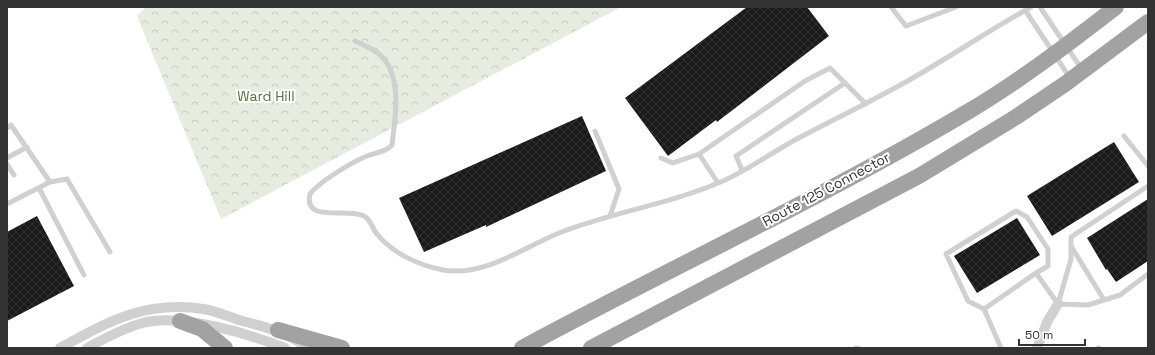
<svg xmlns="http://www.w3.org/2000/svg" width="1155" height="355" viewBox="0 0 1155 355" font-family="'Space Grotesk',sans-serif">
	<defs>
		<pattern id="forest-crowns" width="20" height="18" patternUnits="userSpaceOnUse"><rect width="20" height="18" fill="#e6ecdf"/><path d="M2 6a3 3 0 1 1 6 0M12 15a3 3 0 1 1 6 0" fill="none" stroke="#c6cbc0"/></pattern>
		<pattern id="building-cross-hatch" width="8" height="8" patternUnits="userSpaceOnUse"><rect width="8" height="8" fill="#1a1a1a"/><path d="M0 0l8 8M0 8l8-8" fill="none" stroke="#333"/></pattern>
	</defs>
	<rect width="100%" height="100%" fill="#fff"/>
	<path fill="url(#forest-crowns)" d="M146,7h475l-400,212 -84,-203z"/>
	<path fill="url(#building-cross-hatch)" d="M747,7h60l22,29 -112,86 -1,-2 -48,36 -43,-58z
		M582,116l24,55 -120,56v-2l-62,27 -25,-54z
		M1114,142l25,40 -87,54 -25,-40z
		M1148,199v62l-32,21 -9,-13 -1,1 -19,-32z
		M37,216l37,70 -67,35v-89z
		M1017,218l23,37 -63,38 -23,-37z"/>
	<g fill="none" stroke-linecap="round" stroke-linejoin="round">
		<path stroke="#d0d0d0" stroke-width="5" d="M891,7l15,19 50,-19
			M1040,7l41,61
			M1025,10l45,68
			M355,41c10,5 22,9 29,18 18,22 11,61 8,86 -7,8 -16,7 -25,11 -15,6 -48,26 -57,38 -7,30 39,13 54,22 7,4 8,11 12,17 16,20 42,32 67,37 42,7 79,-22 116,-37 54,-21 111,-29 164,-52 25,-11 48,-28 72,-41 36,-19 73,-37 109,-57 43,-24 84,-52 127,-76
			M7,128l4,-3 39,57 -43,22
			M595,131l24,58 -9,27
			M1124,136l24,30
			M7,158l20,-11
			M661,158l12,5 26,-9
			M7,164l7,11
			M742,170l-6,-14 109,-73
			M50,182l17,-3 43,73
			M718,183l-19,-29 106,-73 25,-13 36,36
			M39,188l45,87
			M1071,246l33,54
			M1058,304l13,-45v-22l77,-51
			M1058,304l30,1 32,-10 28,-21
			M984,309l-16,-8 -22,-47 70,-43 11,6 21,32v17l-12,7
			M856,348h2
			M1001,348l-17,-39 52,-36 22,31
			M1098,348h1"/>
		<path stroke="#d0d0d0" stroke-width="10" d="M60,348c49,-27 85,-48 144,-39 11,2 23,7 35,11 27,7 46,12 70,28
			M87,348c18,-10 39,-21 59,-26 39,-8 103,12 139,26
			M1037,348l10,-26 11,-18"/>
		<path stroke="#a2a2a2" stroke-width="16" d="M180,321l22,8 23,19
			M278,330l64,18
			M522,348c146,-79 298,-149 442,-234 53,-31 103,-69 152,-107
			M591,348l328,-172 97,-59 49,-33 83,-62"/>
	</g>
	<g text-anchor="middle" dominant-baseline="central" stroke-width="4" stroke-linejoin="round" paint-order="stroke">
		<g font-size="14" fill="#56703f" stroke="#fff">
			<text x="266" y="96">Ward Hill</text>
		</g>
		<g font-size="14" fill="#333" stroke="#fff">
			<text transform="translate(826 189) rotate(-28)">Route 125 Connector</text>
		</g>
	</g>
	<rect width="1155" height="355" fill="none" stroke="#333333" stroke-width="16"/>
	<path d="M1019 339v6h66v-6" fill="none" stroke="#333333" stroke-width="2"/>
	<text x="1025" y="339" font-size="12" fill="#333333" stroke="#ffffff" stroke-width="3" paint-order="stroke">50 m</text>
</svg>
